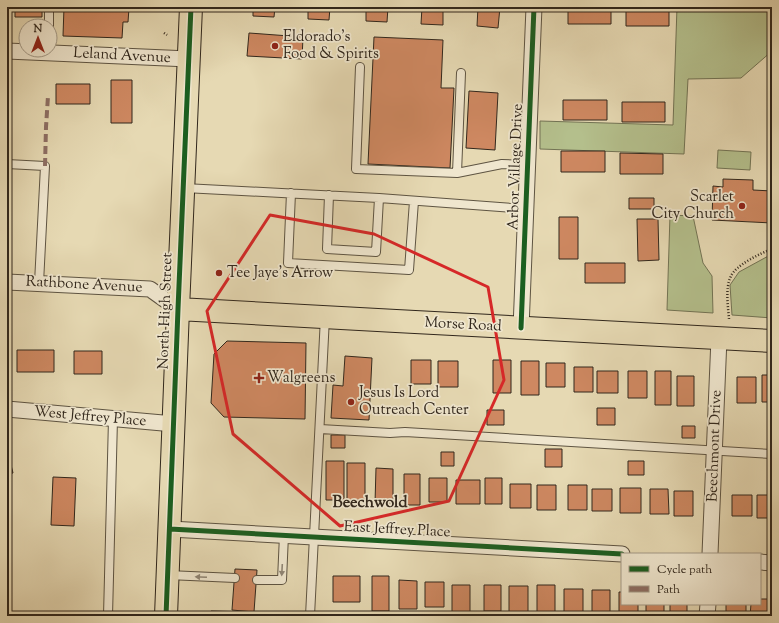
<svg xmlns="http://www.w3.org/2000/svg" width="779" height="623" viewBox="0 0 779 623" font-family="'Sorts Mill Goudy',serif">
	<rect width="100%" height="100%" fill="#e6d9b3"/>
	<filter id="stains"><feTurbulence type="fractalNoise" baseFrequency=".005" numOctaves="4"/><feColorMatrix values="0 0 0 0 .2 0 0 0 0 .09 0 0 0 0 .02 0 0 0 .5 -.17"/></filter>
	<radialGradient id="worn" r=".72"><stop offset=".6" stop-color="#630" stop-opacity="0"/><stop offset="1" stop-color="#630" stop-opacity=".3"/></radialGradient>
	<path fill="#b4bf8c" stroke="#727354" d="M677,7h95v44l-31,27 -53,1 -4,75 -144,-5v-28l133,4z
		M718,150l33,2 -1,18 -33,-2z
		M670,215l23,1 10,47 9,13 1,37 -46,-3z
		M772,254v64l-40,-3 -2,-30 9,-13z"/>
	<path fill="#ce8861" stroke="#31271c" d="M15,7h27v10h-27z
		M64,7h60l-1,1h6l-1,14h-5l-1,16 -59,-2z
		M253,7h22l-1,10 -21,-1z
		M308,7h22l-1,13 -21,-1z
		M366,7h22l-1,15 -21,-1z
		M422,7h21v18l-22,-1z
		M478,7h22l-2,21 -21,-2z
		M568,7h43v17h-43z
		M626,7h43v19h-43z
		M249,33l54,4 -1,22 -55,-3z
		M374,37l69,3 -2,48h13l-4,80 -82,-4z
		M111,80h21v43h-21z
		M56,84h34v20h-34z
		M469,91l29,2 -3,57 -29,-2z
		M563,100h44v20h-44z
		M622,102h43v20h-43z
		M561,151h44v21h-44z
		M620,153l43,1v20h-43z
		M723,179l30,1v10l19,1v32l-60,-3 1,-34 10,1z
		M629,198h25v11h-25z
		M559,217h19v42h-19z
		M637,219h21l1,41 -21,1z
		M585,263h40v20h-40z
		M227,341l79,2 -1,76 -81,-2 -13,-14 3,-49z
		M7,345h3v19h-3z
		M17,350h37v22h-37z
		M74,351h28v23h-28z
		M345,356l27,2 -3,62 -38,-2 2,-33 10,1z
		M411,360h20v24h-20z
		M493,360h18v33h-18z
		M438,361h20v26h-20z
		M521,361h18v34h-18z
		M546,363h19v24h-19z
		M574,367h19v25h-19z
		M597,371h21v22h-21z
		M628,371h19v27h-19z
		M655,371h16v34h-16z
		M762,375h10v27h-10z
		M677,376h17v30h-17z
		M737,377h19v26h-19z
		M597,408h18v17h-18z
		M487,410h17v15h-17z
		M682,426h13v12h-13z
		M331,435h14v13h-14z
		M545,449h17v18h-17z
		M441,452h13v14h-13z
		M9,457l4,16 -6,1v-16z
		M326,461h18v39h-18z
		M628,461h16v14h-16z
		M347,463h18v37h-18z
		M376,468l17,1v34h-18z
		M404,474h16v31h-16z
		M53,477l23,1 -2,48 -23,-1z
		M429,478h18v24h-18z
		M485,478h17v26h-17z
		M456,480h24v24h-24z
		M510,484h21v24h-21z
		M537,485h19v25h-19z
		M568,485h19v25h-19z
		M620,488h21v25h-21z
		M592,489h20v22h-20z
		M650,489h18l1,25h-19z
		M674,491h19v25h-19z
		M732,495h20v21h-20z
		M757,495h15v23h-15z
		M235,569l22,1 -3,42 -22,-2z
		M333,576h27v26h-27z
		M372,576h17v35h-17z
		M399,580l18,1v28h-18z
		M425,582h19v25h-19z
		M452,585h18v29h-18z
		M484,585h17v26h-17z
		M537,585h18v28h-18z
		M509,586h19v26h-19z
		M564,589h19v27h-19z
		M592,590h18v22h-18z
		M619,592h3v12h16v10h-19z
		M760,599h9v17h-19l1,-12h9z
		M646,604h18v12h-18z
		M670,604h17v12h-17z
		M726,604h20v12h-20z
		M211,611l36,1v4h-36z"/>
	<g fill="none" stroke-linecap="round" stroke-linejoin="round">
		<defs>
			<path id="lane" d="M49,7v19
				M360,67l-4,102 101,4 45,-9 26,1
				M7,164l38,2 -6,117
				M457,173l4,-100
				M184,188c65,3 130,7 195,10l-3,54 -49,-3 2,-54
				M291,193l-3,70 121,7 5,-69
				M379,198l147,11
				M320,429l70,4 15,-1 367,22
				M168,575l67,3
				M257,580h25l2,-45
				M108,616l5,-197
				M310,616l15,-299"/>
			<path id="street" d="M7,51l182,8
				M7,282l143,7 28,20
				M521,328l13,-321
				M7,409l167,15
				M170,529l452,25
				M710,554l9,-216
				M760,562l12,1
				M707,616l1,-12"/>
			<path id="primary" d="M178,309l218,12 376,20
				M166,616l12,-307 13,-302"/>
		</defs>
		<use href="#lane" stroke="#5e5442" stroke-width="10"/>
		<use href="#street" stroke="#5e5442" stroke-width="17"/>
		<use href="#primary" stroke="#31271c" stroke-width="24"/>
		<path stroke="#31271c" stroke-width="2.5" stroke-dasharray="1 2" stroke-linecap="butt" d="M164,33l3,2
			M729,319c-1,-13 -4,-31 2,-43 5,-11 30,-23 41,-27"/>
		<use href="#lane" stroke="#efe6ce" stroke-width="8"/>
		<use href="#street" stroke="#efe6ce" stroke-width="15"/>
		<use href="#primary" stroke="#e6d9b3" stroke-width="22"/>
		<path stroke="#8d6e63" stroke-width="4" stroke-dasharray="8 4" stroke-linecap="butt" d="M45,166l1,-39 2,-31"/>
		<defs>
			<path id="cycleway" d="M521,328l13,-321
				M170,529l452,25
				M166,616l12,-307 13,-302"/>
		</defs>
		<use href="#cycleway" stroke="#efe6ce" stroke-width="8"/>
		<use href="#cycleway" stroke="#1b5e20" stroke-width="5"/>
	</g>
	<defs><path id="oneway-solid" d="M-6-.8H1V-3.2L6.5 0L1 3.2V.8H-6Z"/></defs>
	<g fill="#908675">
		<use href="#oneway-solid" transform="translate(282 570) rotate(93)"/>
		<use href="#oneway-solid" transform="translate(201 577) rotate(-177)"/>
	</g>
	<path fill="none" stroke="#d62828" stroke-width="3" stroke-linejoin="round" d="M270,215l104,19 114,53 16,93 -55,121 -109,25 -107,-92 -26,-123z"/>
	<g fill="#8f2418" stroke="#efe6ce" stroke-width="1.5">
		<circle cx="275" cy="46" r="4"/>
		<circle cx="742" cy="206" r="4"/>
		<circle cx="219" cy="273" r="4"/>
		<path d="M257 372h4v4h4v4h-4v4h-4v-4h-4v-4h4z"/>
		<circle cx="351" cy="402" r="4"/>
	</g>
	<g text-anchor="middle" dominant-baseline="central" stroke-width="3.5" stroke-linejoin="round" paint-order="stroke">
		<g font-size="15" fill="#31271c" stroke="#efe6ce" text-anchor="start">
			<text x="283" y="37">Eldorado's<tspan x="283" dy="17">Food &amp; Spirits</tspan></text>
			<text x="734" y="197" text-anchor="end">Scarlet<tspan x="734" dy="17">City Church</tspan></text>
			<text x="227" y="273">Tee Jaye's Arrow</text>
			<text x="267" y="378">Walgreens</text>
			<text x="359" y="393">Jesus Is Lord<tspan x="359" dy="17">Outreach Center</tspan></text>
		</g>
		<g font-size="15" fill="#31271c" stroke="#efe6ce">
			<text transform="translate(122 56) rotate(3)">Leland Avenue</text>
			<text transform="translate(516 167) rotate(-88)">Arbor Village Drive</text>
			<text transform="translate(84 285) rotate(3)">Rathbone Avenue</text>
			<text transform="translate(166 311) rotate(-88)">North High Street</text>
			<text transform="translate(463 325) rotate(3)">Morse Road</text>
			<text transform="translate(90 417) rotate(5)">West Jeffrey Place</text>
			<text transform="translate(715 446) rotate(-88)">Beechmont Drive</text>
			<text transform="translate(397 530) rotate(3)">East Jeffrey Place</text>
		</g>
		<g font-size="16" font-weight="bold" fill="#31271c" stroke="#efe6ce">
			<text x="370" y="503">Beechwold</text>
		</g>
	</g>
	<rect width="779" height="623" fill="none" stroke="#e6d9b3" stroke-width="24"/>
	<rect x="8" y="8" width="763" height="607" fill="none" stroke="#31271c" stroke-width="2"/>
	<rect x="12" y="12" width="755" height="599" fill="none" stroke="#31271c"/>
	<rect x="621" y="553" width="140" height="52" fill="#efe6ce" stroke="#a39a87"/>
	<rect x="629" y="566" width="20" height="6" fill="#1b5e20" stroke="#a39a87"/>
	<text x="657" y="573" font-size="12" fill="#31271c">Cycle path</text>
	<rect x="629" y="586" width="20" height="6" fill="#8d6e63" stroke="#a39a87"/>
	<text x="657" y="593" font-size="12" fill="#31271c">Path</text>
	<g transform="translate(38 38)"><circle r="19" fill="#efe6ce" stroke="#a39a87"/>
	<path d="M0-3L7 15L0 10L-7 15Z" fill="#8f2418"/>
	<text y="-6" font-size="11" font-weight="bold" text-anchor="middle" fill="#31271c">N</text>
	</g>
	<rect width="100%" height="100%" filter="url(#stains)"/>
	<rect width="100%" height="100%" fill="url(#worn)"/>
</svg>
